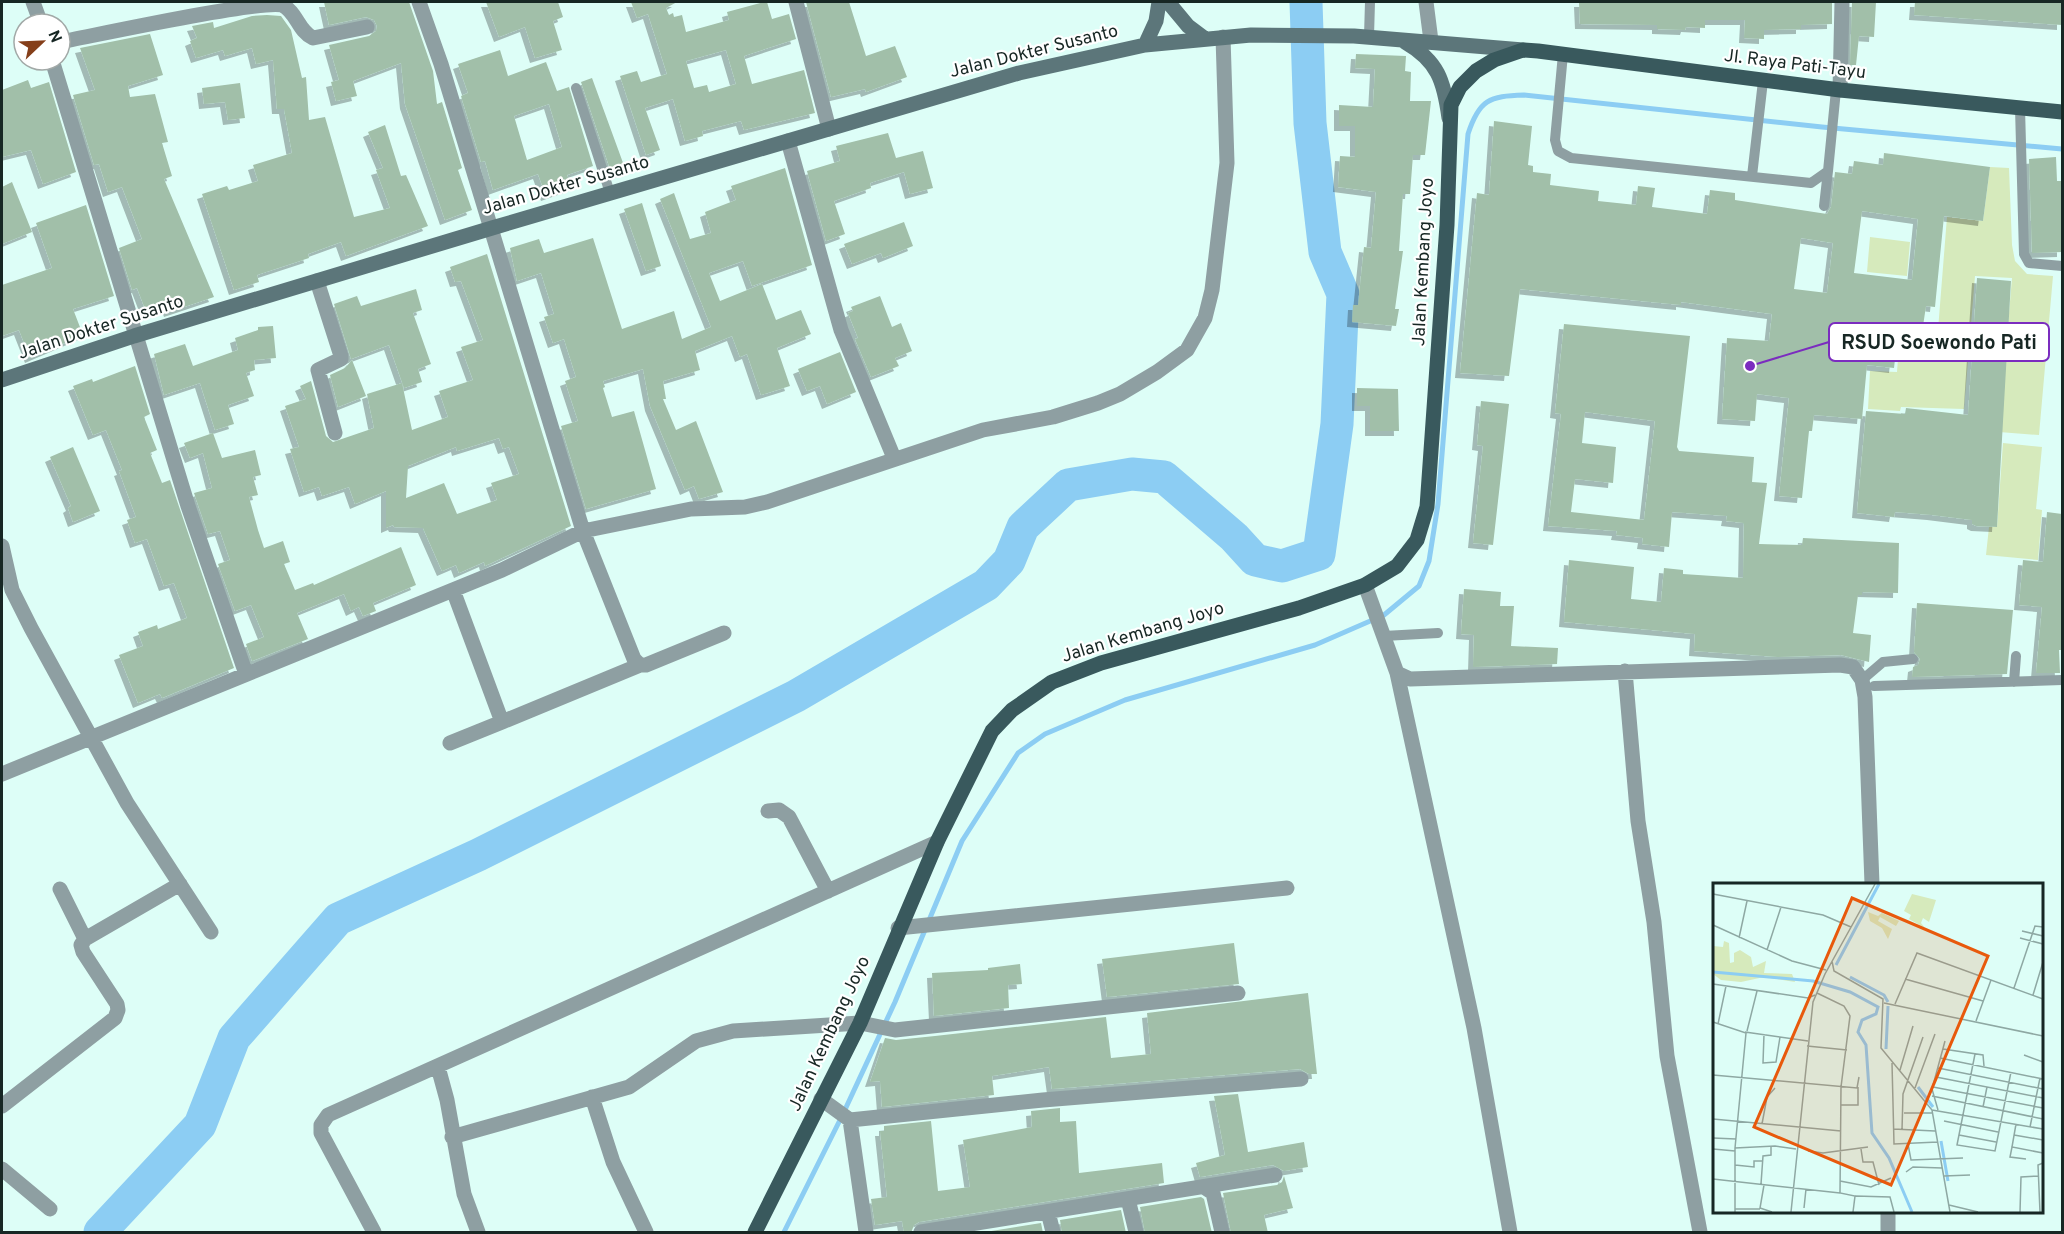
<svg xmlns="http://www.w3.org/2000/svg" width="2064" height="1234" viewBox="0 0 2064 1234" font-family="Overpass,sans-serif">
	<defs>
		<filter id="shadow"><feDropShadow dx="-5" dy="5" stdDeviation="0" flood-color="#0004"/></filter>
	</defs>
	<rect width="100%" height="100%" fill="#ddfef7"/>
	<path fill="#d6eabc" d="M1990,167l19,1 3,77 3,16 12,13 26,2 -14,159 -40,-3 13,-154 -37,-2 -11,133 -63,-2 -1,4 -32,-2 2,-38 27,1 2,-27 16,2 1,-18 22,1 9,-113 36,4z
		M1870,237l40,5 -3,34 -40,-4z
		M2003,443l39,4 -6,62 6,1 -4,50 -52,-5 3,-28h8z"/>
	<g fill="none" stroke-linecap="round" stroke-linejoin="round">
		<path stroke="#8ccdf3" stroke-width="5" d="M784,1232l59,-118 52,-112 67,-161 56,-88 27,-19 80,-34 190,-55 69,-30 35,-29 10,-25 9,-57 30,-370c11,-34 21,-38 56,-39l298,32 240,22"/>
		<path stroke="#8ccdf3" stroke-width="33" d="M100,1232l100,-107 34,-87 104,-119 140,-64 318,-159 190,-111 23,-24 14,-34 45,-42 64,-11 32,3 70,60 21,23 27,6 37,-12 18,-130 6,-130 -18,-42 -15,-129 -4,-121"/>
	</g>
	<path fill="#a1bfa9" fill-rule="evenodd" filter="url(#shadow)" d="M324,2h85l24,69 4,33 5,-2 20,66 -4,2 14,40 -27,10 -40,-116 -4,-41 -48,18 4,15 -21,5 -5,-19 8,-2 -10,-35 40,-9 7,-5 1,-5 -3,-6 -8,-3 -37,8z
		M486,2h72l5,15 -10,4 9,29 -27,8 -10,-31 -26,10z
		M631,2h46l-11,6 3,7 4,-2 1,4 8,-2 4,17 43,-12 -2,-8 37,-10h3l5,17 17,-5 7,25 -52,17 8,28 52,-14 11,43 -71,17 -3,-9 -39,10 1,5 -18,5 -12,-42 -28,9 15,42 -14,5 -26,-79 17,-5 4,11 26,-8 -19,-60 -11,4zM726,50l10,34 -27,8 -2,-7 -13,3 -8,-27z
		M806,2h43l17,54 29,-10 12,31 -41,15 -1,-3 -34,8z
		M1579,2h253v22l-31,1v4l-37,1v9l-20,-1 1,-18h-40v8l-19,-1 -1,3 -28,-1v-4l-77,-1z
		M1852,2h24l-2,35 -15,-1 -3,29h-6z
		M1915,2h147v23l-148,-10z
		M267,15l14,1 10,14 11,48 4,-1 3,43 16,-3 29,100 36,-9 -14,-38 7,-2 -15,-36 17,-7 16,51 5,-1 22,51 -82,30 -5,-14 -33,12 1,4 -52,17 2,7 -25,8 -32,-96 25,-8 2,4 29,-9 -5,-16 39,-12 -8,-44h-7l-4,-49 -17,4 -4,-16 -27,8 -2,-6 -27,8 -6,-17 7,-3 -5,-12 21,-4 1,6 38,-12z
		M150,34l13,41 -35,11 2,11 25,-3 13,48 -6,1 10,33 -8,3 50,118 -45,15 -2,-6 -20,8 -10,-26 -5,2 -13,-42 23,-9 -20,-52 -14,5 -9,-28 -5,1 -21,-70 22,-5 -15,-42z
		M500,50l8,26 38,-14 11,29 12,-4 24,79 -26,9 4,12 -25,9 -8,-22 -45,16 -8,-29 -4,1 -20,-66 7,-3 -10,-29zM549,104l13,43 -35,13 -13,-44z
		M1356,54l50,2 -1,15 6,1 -1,29h21l-6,54h-12l-3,39h-7l-4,57h4l-8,58h4l-3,17 -44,-4 1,-17h5l6,-58 7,1 5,-56 -38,-5 2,-31 15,1v-31h-16v-21l34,2 2,-38 -20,-1z
		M592,78l34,93 -14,4 -31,-93z
		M28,80l3,8 18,-6 27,90 -33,12 -12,-34 -29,7v-67z
		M240,83l5,35 -17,2 -3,-18 -21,2 -2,-16z
		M1494,121l38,5 -4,39 5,1v6l18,2 -1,11 49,6 -1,10 38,4 2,-19 17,2 -3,19 55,7 3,-24 25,3v7l92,14 4,-7 4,-35 17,2 2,-13 29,4 1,-12 106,14 -7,54 -39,-5 -9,91 -9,-1 -3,20 -16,-3 -2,20 -8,-1 -3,26 -27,-3 -5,54 -48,-4 -2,16h-3l-7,67 -23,-2 10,-98 -32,-4 -2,27 -33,-2 5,-81 42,3 3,-27 -91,-12v3l-161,-16 -11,87 -49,-3 17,-180 12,2zM1862,211l56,8 -6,61 -58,-7zM1801,238l32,5 -6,50 -33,-4z
		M888,133l8,25 27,-7 10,37 -23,6 -6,-22 -34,11 1,5 -37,13 11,33 -19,7 -19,-70 33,-10 -4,-15z
		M2056,157l1,24h5v71l-30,1 -3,-94z
		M785,168l27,97 -60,21 -9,-25 -34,12 11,28 42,-17 14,36 25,-10 10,24 -34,14 13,38 -29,9 -14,-41 -7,3 -8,-21 -37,15 5,19 -37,11 3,18h-3l13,31 20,-9 27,71 -24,7 -5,-13 -9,4 -35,-84 -7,-37 -40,12 2,6 -2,1 9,29 22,-6 22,78 -70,20 -25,-83 17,-5 -13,-40 11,-4 -12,-38 -11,4 -9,-26 10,-3 -13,-41 -24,8 -7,-33 29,-9 5,14 49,-15 29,91 52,-18 8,28 29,-12 -51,-128 14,-6 16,46 21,-6 -6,-21 31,-12 -5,-14z
		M12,182l20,50 -30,12v-57z
		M642,203l19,63 -15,5 -22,-62z
		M86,205l28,91 -41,13 10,26 -53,23 -11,-28 -17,6v-51l50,-17 -16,-45z
		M904,222l9,24 -30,12 -2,-5 -29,11 -8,-20z
		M487,254l84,272 -86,40 -1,-4 -25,11 -3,-8 -14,6 -19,-43 -29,-1 -1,-2 -7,3v-37l-31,13 -6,-17 -27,9 -3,-9 -15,5 -14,-43 9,-2 -14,-41 21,-7 -6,-13 11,-5 15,55 7,6 41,-14 -7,-34 35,-11 10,47 36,-13 -9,-26 34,-11 -12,-33 22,-7 -22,-59 -6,1 -5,-15zM499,438l4,11 6,-2 10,27 -28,9 6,17 -40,14 -13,-31 -38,15 2,-32 48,-19 1,4z
		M1977,278l34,3 -14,246 -21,-1 -4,-2v-4l-40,-5 -37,-3 -1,5 -37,-4 9,-102 39,3 1,-6 62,7z
		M416,289l6,21 -9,3 18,51 -13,5 4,13 -18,6 -15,-43 -38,14 -17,-55 23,-8 4,10z
		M880,296l12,31 9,-4 11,28 -17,7 4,8 -28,11 -16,-38 3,-1 -10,-25 5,-2 -2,-4z
		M1564,324l126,12 -13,111 2,4 75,6 -2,25 15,1 -8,61 43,1 1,-7 96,5 -1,50 -36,-1v3h-4l-5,38 18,2 -2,27 -28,-7 -63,2 -84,-6 1,-17 -131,-12 5,-62 65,7 -3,32 30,3 3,-34 19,2v4l60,4 1,-55 -18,-2 1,-5 -55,-4 -3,35 -27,-3 1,-6 -27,-3 1,-4 -69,-5 13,-112 -6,-1zM1585,412l70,9 -11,99 -73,-8 4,-33 38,4 3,-36 -34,-4z
		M273,326l3,32 -22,2 1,10 -9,3 8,23 -26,9 6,19 -19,6 -15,-47 -36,12 -10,-41 31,-10 8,22 45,-16 -3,-12 23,-8v-3z
		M840,352l16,40 -29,12 -7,-18 -13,5 -9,-22z
		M352,360l14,36 -28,11 -8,-32 15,-7z
		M135,366l15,48 -6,3 13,33 -7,3 12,30 8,-3 64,188 -72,30 -2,-4 -22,9 -19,-48 24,-9 -5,-14 19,-7 1,4 29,-11 -13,-35 -10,3 -17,-47 -12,4 -8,-23 9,-3 -17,-46 3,-1 -16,-40 -13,5 -20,-49 19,-7 1,3z
		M1357,388l41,1 1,42h-29v-25h-13z
		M1481,401l28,3 -16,141 -20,-2 10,-97 -6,-1z
		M213,433l9,25 33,-8 6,25 -8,2 5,18 -9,2 9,33 6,18 19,-7 7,21 -6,2 11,26 18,-7 1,2 87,-38 15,38 -43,18 3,8 -13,5 -4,-9 -8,4 -7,-17 -47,19 11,26 -56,22 -6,-17 18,-7 -13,-32 -16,6 -17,-47 12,-4 -10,-29 -12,3 -14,-41 18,-5 -9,-35 -13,5 -6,-15z
		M73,447l27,64 -27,11 -5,-14 3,-2 -21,-49z
		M2047,512l15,2v136h-3l1,23h-24l6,-66 -23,-2 4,-45 20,2z
		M1464,589l37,3 -1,14h14l-3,40 47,2 -1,16 -84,3 1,-32 -13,-1z
		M1917,603l96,7 -6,64 -95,3 1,-10 5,-2 2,-6 -6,-7z
		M1234,943l5,41 -132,13 -5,-38z
		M1020,964l2,20 -14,1 1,23 -75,8 -2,-43 56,-3v-2z
		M1308,993l9,81h-8l-9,-5 -248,20 -3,-22 -57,9 2,19 -112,12 -2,-26 -10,1 15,-44 11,2 39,-4 171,-19 5,41 40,-4 -4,-41z
		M1238,1094l10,58 56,-10 4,25 -24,4 -11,-6 -73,12 -4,-14 29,-8 -11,-59z
		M1060,1108v14l16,-1 3,52 83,-10 2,20 -245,39 -5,3 -3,8h-7l-2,-12 -27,4 -4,-26 16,-2 -7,-66h4v-5l47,-5 7,70 32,-4 -7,-47 69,-13 -1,-16z
		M1284,1176l9,32 -29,7 4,18h-37l-8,-40 54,-8 5,-3z
		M1201,1197l3,2 8,34h-67l-5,-26z
		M1121,1210l5,23h-64l-2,-13z
		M1041,1223l2,10h-64z"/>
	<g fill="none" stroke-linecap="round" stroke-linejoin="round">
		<path stroke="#8e9fa2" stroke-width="10" d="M1369,36l1,-34
			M1563,54l-8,86 3,11 13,7 240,25 17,-12 8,-81
			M576,88l34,105
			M2020,108l4,146 5,9 33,3
			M1752,176l11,-95
			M1824,206l4,-35
			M1384,636l54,-3
			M1862,680l21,-18 30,-3
			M2014,682l2,-26
			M1874,686l188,-6"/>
		<path stroke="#8e9fa2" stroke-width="15" d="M33,2l8,22
			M419,2l22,62 142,467 51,128 6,6h6l78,-32
			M796,2l33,127
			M1426,2l5,39
			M60,42c37,-7 197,-42 222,-37 15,7 16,26 31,33l54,-11
			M52,60l136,446 58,168
			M1840,90l2,-88
			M788,141l53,189 53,128
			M317,281l24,75v3l-23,11 17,63
			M2,546l10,44 19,38 96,175 84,129
			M1365,585l32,88 77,355 36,204
			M453,590l49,132 138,-57
			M1625,671l13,150 16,101 13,134 33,176
			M1397,673l13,6 430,-14 13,2 9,13 3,17 7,187
			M450,743l52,-21
			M2,774l500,-204 81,-39 108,-22 54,-2 22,-5 216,-72 70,-13 45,-14 22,-9 37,-22 30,-22 18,-32 7,-28 15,-127 -4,-126
			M768,811l11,-1 10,7 39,74
			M60,889l25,50
			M898,928l389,-40
			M438,1067l9,33 17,94 14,38
			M592,1097l21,65 33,70
			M821,1099l29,21 193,-20 258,-21
			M2,1106l113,-88 3,-8 -1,-6 -34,-52 -2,-7 4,-6 95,-55
			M850,1120l16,112
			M452,1137l177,-50 67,-46 37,-10 127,-8 35,7 343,-37
			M2,1169l48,40
			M1204,1187l9,6 9,39
			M1128,1199l8,33
			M1048,1212l5,20
			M1888,1212v20
			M374,1232l-53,-99v-8l7,-10 609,-273
			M921,1232l354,-57"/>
		<path stroke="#5c767a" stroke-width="15" d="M1168,2l20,24 16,12
			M1405,42c33,19 39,39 44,76
			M1145,45l11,-24 3,-19
			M2,380l132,-44 358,-108 527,-155 126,-28 106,-10 103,1 169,14"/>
		<path stroke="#39595d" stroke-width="15" d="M755,1232l105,-209 77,-181 55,-111 20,-21 40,-28 49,-19 198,-55 66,-23 32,-19 20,-26 10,-33 20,-282 4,-120 9,-18 16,-16 18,-11 29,-10 15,1 302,39 222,22"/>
	</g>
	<g text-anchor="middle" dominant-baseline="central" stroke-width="4.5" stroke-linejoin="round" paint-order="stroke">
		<g font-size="18" fill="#172724" stroke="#fff">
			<text transform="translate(1034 52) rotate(-14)">Jalan Dokter Susanto</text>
			<text transform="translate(1795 65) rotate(7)">Jl. Raya Pati-Tayu</text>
			<text transform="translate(566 186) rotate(-16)">Jalan Dokter Susanto</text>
			<text transform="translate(1424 262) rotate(-87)">Jalan Kembang Joyo</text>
			<text transform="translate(101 328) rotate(-18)">Jalan Dokter Susanto</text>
			<text transform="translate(1143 633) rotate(-17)">Jalan Kembang Joyo</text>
			<text transform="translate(830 1034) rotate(-65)">Jalan Kembang Joyo</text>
		</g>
	</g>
	<g transform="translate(1713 883)">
		<rect width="330" height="330" fill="#ddfef7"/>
		<path d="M199,11l24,6 -7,22 -6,-4 -2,5 4,5 -16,-9 2,-4 -7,-4zM155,29l10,4 4,-3 17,8 -3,5 -16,-9 -2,4 14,8 -4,10 -6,-11 -12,-7zM11,58l5,2 1,20 4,-1v-9l6,-3 11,7 2,10 13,-6 -2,12 28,1 3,8 -31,-5 -23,5 -20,-2 -8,-6v-28l10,1z" fill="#d6eabc"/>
		<path fill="none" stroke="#8ccdf3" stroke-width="3" d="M123,82l43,-81M0,89l100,9 37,11 28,15 -2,7 -14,6 -4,12 8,13 6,88 17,25 23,54M137,94l34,18 4,7M173,166l2,-43M205,204l15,20M228,258l7,40"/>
		<path fill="none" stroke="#8ea8a3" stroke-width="1.5" d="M0,11l110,21 28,12M0,42l79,36 34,9M309,48l21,5M26,55l8,-37M307,55l23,6M54,67l14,-43M119,78l2,10 49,28 -2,49 51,62 18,102M192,96l78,22M0,101l95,14 7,-3M301,105l21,-62 8,1M104,110l27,13 6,10 -9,71 -1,106 15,3 -2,16M320,112l10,-33M171,120l159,33M182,121l22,-51 126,46M263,138l15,-41M0,139l33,11 -11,115v64M5,141l8,-38M34,148l10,-40M32,149l63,9M51,151l-1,29 13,-1 4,-25M94,163l40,4M230,166l40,6 1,11M262,171l-18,91 38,6 16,-79M311,172l19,7M227,175l103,21M179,180l2,81 44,-2M225,185l105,21M187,187l13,-44M0,192l144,13 2,-11M223,194l107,21M220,204l110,21M202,205l20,-54M219,213l111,23M128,222h17v-18M270,224l4,-20M219,227l111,19M225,227l-6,-21 13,-48M191,230h28M0,236l128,12M231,238l54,11M49,241l5,-27 8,-9M303,241l-4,23 31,6M317,244l10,-49M180,246l42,2M189,247l1,-36 20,-57M246,252l37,7M301,252l29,5M0,255l23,1M195,261l3,16 52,-2M299,264l-2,10 16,2M22,265l40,-2 21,3M0,266l22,2M148,266l2,13h10l6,23M95,268l15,2 45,-6M22,282l19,2v-6h9M193,289l7,-5 29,1M231,293l26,-1M0,296l127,14M127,298l31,6 20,-9M48,301l2,-28 8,-1v-9M51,302l-4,23 12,4M142,313l35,1 4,15M236,322l29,7M91,325l2,-19M22,326h25M78,329l22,-210 12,-28 50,-90M307,329l1,-35 17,-1M327,329l-2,-47 5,-2"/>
		<path fill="#e8590c" fill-opacity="0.15" stroke="#e8590c" stroke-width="3" d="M139,15l136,58 -97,229 -137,-58z"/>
		<rect width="330" height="330" fill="none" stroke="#172724" stroke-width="3"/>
	</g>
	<path fill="none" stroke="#7b2cbf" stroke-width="2" d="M1750 366L1829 342"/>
	<circle fill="#7b2cbf" stroke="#fff" stroke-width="2" cx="1750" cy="366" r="6"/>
	<rect fill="#fff" stroke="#7b2cbf" stroke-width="2" x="1829" y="323" width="220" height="38" rx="6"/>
	<g font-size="20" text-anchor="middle" font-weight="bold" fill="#172724">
		<text x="1939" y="349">RSUD Soewondo Pati</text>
	</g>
	<rect width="2064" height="1234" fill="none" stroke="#172724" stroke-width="6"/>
	<g transform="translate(42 42) rotate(67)"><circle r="28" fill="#ffffff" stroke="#a2a9a7" stroke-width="1.5"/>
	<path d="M0-4.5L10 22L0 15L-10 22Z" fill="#853f1a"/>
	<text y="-9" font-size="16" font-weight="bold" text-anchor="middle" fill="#172724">N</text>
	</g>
</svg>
